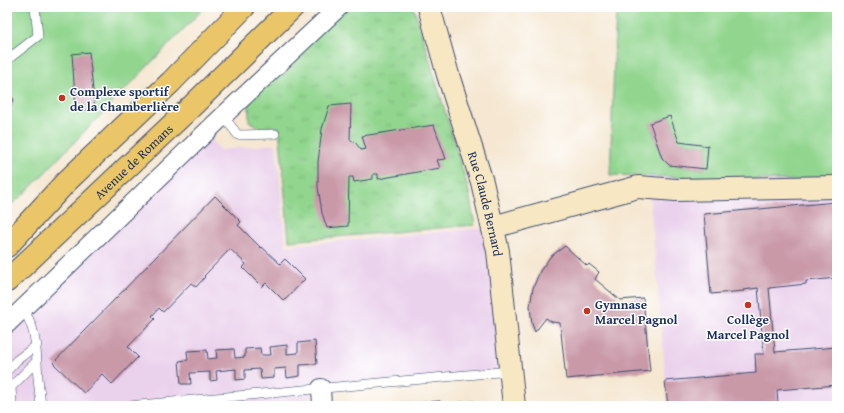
<svg xmlns="http://www.w3.org/2000/svg" width="844" height="413" viewBox="0 0 844 413" font-family="'Gentium Book Plus',serif">
	<defs>
		<pattern id="grass-tufts" width="24" height="20" patternUnits="userSpaceOnUse"><rect width="24" height="20" fill="#91d58e"/><path d="M3 7l-1-3M5 7V3M7 7l1-3M15 17l-1-3M17 17v-4M19 17l1-3" fill="none" stroke="#7cb77d"/></pattern>
	</defs>
	<rect width="100%" height="100%" fill="#fff"/>
	<filter id="ink" filterUnits="userSpaceOnUse"><feTurbulence type="fractalNoise" baseFrequency=".025" numOctaves="2"/><feDisplacementMap in="SourceGraphic" scale="8" xChannelSelector="R" yChannelSelector="G"/><feConvolveMatrix kernelMatrix="1 2 1 2 8 2 1 2 1" color-interpolation-filters="sRGB"/></filter>
	<filter id="wash" filterUnits="userSpaceOnUse"><feTurbulence type="fractalNoise" baseFrequency=".012" numOctaves="4" result="noise"/><feDisplacementMap in="SourceGraphic" scale="16" xChannelSelector="R" yChannelSelector="G"/><feGaussianBlur stdDeviation="0.9" result="paint"/><feColorMatrix in="noise" values="0 0 0 0 0 0 0 0 0 0 0 0 0 0 0 0 0 1.4 0 .05"/><feComposite in="paint" operator="in"/></filter>
	<g filter="url(#wash)">
		<rect width="100%" height="100%" fill="#f5e7d1"/>
		<path fill="#ead1ec" d="M205,132l15,18 56,-6 10,102 207,-19 18,147 -199,19 1,13h-306v-77z
			M648,177l189,5v224h-169z"/>
		<path fill="url(#grass-tufts)" stroke="#568276" d="M343,7h69l3,4 53,177 7,37 -186,16 -10,-114 -17,2 -13,-8v-25z"/>
		<path fill="#91d58e" stroke="#568276" fill-rule="evenodd" d="M7,7h198l-176,182 -22,20z
			M616,7h221v175l-227,-7zM670,116l9,26 29,4 -3,23 -35,-4 -8,-7 -12,-34z"/>
		<g id="blocks">
			<path fill="#c999a8" d="M89,52l6,57 -19,2 -4,-57z
				M7,96l7,3 -5,10h-2z
				M351,104l-1,36 5,2 6,8 5,-1 -4,-13 72,-11 12,34 -9,1 3,8 -62,11v-5h-5v5l-19,3 -1,-5h-4l-1,49 -21,2 -5,-15 -4,-26v-25l4,-33 7,-23z
				M670,116l9,26 29,4 -2,23 -37,-4 -7,-7 -12,-35z
				M7,121l4,9 -1,6 -3,6z
				M215,196l26,26 -3,3 23,23 1,-1 18,17 5,-5 20,20 -21,22 -18,-18 -4,4 -19,-19 3,-4 -16,-15 -26,27 1,1 -9,10 -5,-4 -28,29 -4,-4 -7,8 3,3 -27,28 10,10 -26,27 -10,-10 -18,19 -31,-30z
				M836,202l1,76 -31,3v3l-37,4 6,64 62,-5v38l-60,5 1,16h-110l-3,-25 91,-8 -1,-19h9l-6,-66 -15,2 1,1 -33,3 -7,-80z
				M565,246l22,20 2,-2 10,8 -4,7 25,21 23,-2 7,73 -84,8 -6,-56 -8,-1 -6,-4 -11,14 -3,-8 -2,-18 3,-18 7,-17 10,-14z
				M315,341l2,23 -17,1v11l-13,2 -1,-10 -12,1v9l-13,1 -1,-10 -15,1v9l-9,1v-11l-20,2 1,9 -7,1v-9l-20,1 1,11h-10l-2,-23 9,-1 -1,-9 20,-1 1,9 9,-1 -1,-8 18,-1 1,9 10,-1v-8l15,-1 1,7h10l-1,-8 17,-2v9l11,-1v-10z
				M440,401l1,3 33,-3v5h-79v-1z"/>
		</g>
	</g>
	<g filter="url(#ink)">
		<use href="#blocks" fill-opacity="0" stroke="#3c4b6f" stroke-width="1"/>
		<g fill="none" stroke-linecap="round" stroke-linejoin="round">
			<defs>
				<path id="lane" d="M7,60l31,-24 -3,-29
					M223,116l15,19 37,-1
					M22,309c16,18 14,47 16,69 1,9 2,19 3,28
					M7,371l10,-11 20,-15
					M12,402l-1,-15 26,-26
					M129,406l381,-35"/>
				<path id="street" d="M7,324l216,-208 116,-109
					M321,388l1,18"/>
				<g id="secondary">
					<path id="s1" d="M429,7l19,68 34,107 16,69 16,155"/>
					<path d="M493,227l145,-40 38,3 161,-3"/>
				</g>
				<g id="primary">
					<path d="M7,246l59,-64 105,-100 73,-75"/>
					<path id="s2" d="M7,281l186,-176 100,-98"/>
				</g>
			</defs>
			<use href="#lane" stroke="#3c4b6f" stroke-width="10"/>
			<use href="#street" stroke="#3c4b6f" stroke-width="20"/>
			<use href="#secondary" stroke="#3c4b6f" stroke-width="24"/>
			<use href="#primary" stroke="#3c4b6f" stroke-width="24"/>
			<use href="#lane" stroke="#fff" stroke-width="9"/>
			<use href="#street" stroke="#fff" stroke-width="18"/>
			<use href="#secondary" stroke="#f7e8c3" stroke-width="22"/>
			<use href="#primary" stroke="#ebc669" stroke-width="22"/>
		</g>
	</g>
	<g fill="#c8321e" stroke="#fff" stroke-width="1.5">
		<circle cx="62" cy="98" r="4"/>
		<circle cx="748" cy="305" r="4"/>
		<circle cx="587" cy="311" r="4"/>
	</g>
	<g text-anchor="middle" dominant-baseline="central" stroke-width="3" stroke-linejoin="round" paint-order="stroke">
		<g font-size="13" font-weight="bold" fill="#1b2f5e" stroke="#fff" text-anchor="start">
			<text x="70" y="91">Complexe sportif<tspan x="70" dy="15">de la Chamberlière</tspan></text>
			<text x="595" y="304">Gymnase<tspan x="595" dy="15">Marcel Pagnol</tspan></text>
			<text x="748" y="319" text-anchor="middle">Collège<tspan x="748" dy="15">Marcel Pagnol</tspan></text>
		</g>
		<g font-size="13" fill="#1b2f5e" stroke="#fff">
			<text stroke="none"><textPath href="#s2" startOffset="174">Avenue de Romans</textPath></text>
			<text stroke="none"><textPath href="#s1" startOffset="205">Rue Claude Bernard</textPath></text>
		</g>
	</g>
	<rect width="844" height="413" fill="none" stroke="#fff" stroke-width="24"/>
</svg>
